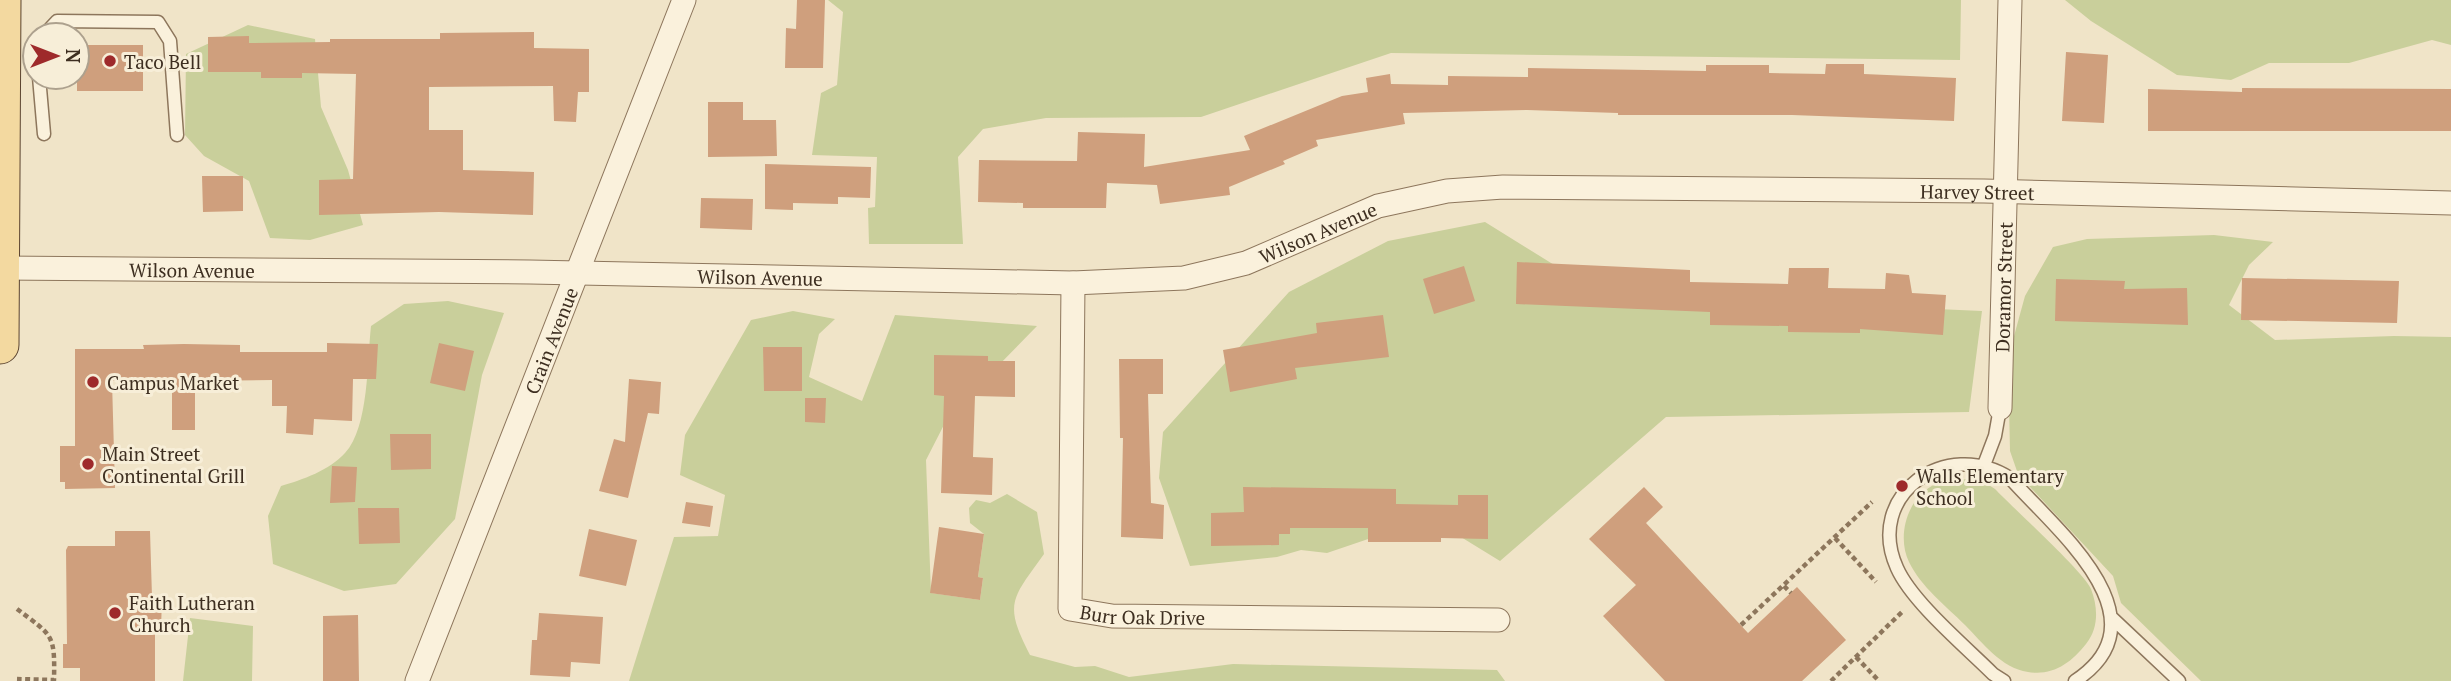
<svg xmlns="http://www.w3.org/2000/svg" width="2451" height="681" viewBox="0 0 2451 681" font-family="'PT Serif',serif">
	<rect width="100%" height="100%" fill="#f0e4c8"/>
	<path fill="#c9cf9b" d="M828,0h1133l-1,60 -569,-7 -190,64 -155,1 -63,11 -25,28 5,87h-94l-1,-36 7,-1 2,-50 -65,-2 9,-62 16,-8 6,-73z
		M2065,0h386v45l-19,-5 -83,23h-80l-38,17 -54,-5 -86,-54z
		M248,25l67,14 6,68 27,63 15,55 -53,15 -40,-2 -21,-57 -45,-25 -19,-21 1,-81z
		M1485,222l116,72 381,17 -13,101 -303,5 -166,144 -70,-43 -103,35 -26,-3 -24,7 -87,9 -31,-88 4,-46 126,-140 99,-51z
		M2214,235l59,7 -24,23 -20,40 46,35 119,-4 57,1v344h-250l-80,-78 -8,-27 -95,-102 -8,-23 -2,-93 17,-62 28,-49 34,-8z
		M448,301l56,12 -22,62 -27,144 -59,65 -52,7 -71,-27 -5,-48 13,-30c21,-6 49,-16 64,-33 24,-26 22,-92 26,-127l33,-22z
		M793,311l42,8 -16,15 -10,43 53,24 33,-86 142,11 -89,91 -22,43 5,133 49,7 3,-22 -5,-1 6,-43 -14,-11 -1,-15 7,-8 14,3 17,-9 30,18 7,42c-32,45 -41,49 -14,101l45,12 20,-1 34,11 104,-13 264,6 8,11h-876l45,-144 44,-1 7,-41 -45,-20 5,-40 66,-115z
		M1956,479l25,1 14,9c17,18 89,83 96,100 7,18 8,39 -5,55 -15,19 -33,32 -58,28 -27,-4 -45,-29 -63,-47 -19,-19 -44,-38 -56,-63 -13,-27 -1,-66 27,-78 6,-3 14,-4 20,-5z
		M190,618l63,8 -1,55h-69z"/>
	<path fill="#cf9f7d" d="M797,0h28l-2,68h-38l1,-40 10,1z
		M534,32v16l55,1v43h-11l-2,30 -22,-1 -1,-35 -124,1v43h34v40l71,2 -1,43 -94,-3 -120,3v-35l34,-1 3,-105 -54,-1v5h-41v-6h-53v-35l41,-1v7l81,-1v-3h110v-6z
		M77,45h66v46h-66z
		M2066,52l42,3 -4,68 -42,-2z
		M1826,64h38v10l92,4 -2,43 -162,-6h-174v-2l-91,-3 -124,3 2,11 -89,16 2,6 -35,15 2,3 -56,23 1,8 -70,9 -3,-19 -50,-2 -1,25h-83v-5l-45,-1 1,-42 98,1 1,-29 67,2 -1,33 106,-17 -6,-14 98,-40 26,-4 -2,-14 24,-4 1,10 57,1v-9l80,1v-9l178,3v-6h63v8l56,1z
		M2242,88l209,1v42h-303v-42l94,3z
		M708,102h35v18h33l1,36 -69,1z
		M765,164l106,3 -1,31 -32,-1v7l-45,-1v7l-28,-1z
		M202,176h41v35l-40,1z
		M701,198l52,1 -1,31 -52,-2z
		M1517,262l173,8v12l98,2 1,-16h40l-1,20 57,1 1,-16 23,2 3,18 34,2 -3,40 -83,-6v4l-72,-1v-6l-78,-1v-13l-194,-8z
		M1464,266l11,35 -41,13 -11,-35z
		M2242,278l157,3 -2,42 -156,-3z
		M2056,279l69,2 -1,8 63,-1 1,37 -133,-4z
		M1383,315l6,42 -94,11 2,11 -67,13 -7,-42 94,-17 -1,-10z
		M327,343l51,1 -2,35h-23l-1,42 -38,-2 -1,16 -27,-2 1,-27h-15v-26l-77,1v49h-23v-50l-60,1 3,107 -50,1v-7h-5v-36h15v-97h69l-1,-4 41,-1 56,1v7h87z
		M439,343l35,8 -9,40 -35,-8z
		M763,347h39v44h-38z
		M934,355l54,1v5h27v36l-40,-1 -2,61 20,1 -1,37 -51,-2 3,-97 -10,-1z
		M1119,359h44v35h-15l3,109 13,2 -1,34 -42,-2 2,-99h-3z
		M629,379l32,3 -2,32 -11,-1 -20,85 -29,-7 15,-52 11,3z
		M805,398h21l-1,25 -20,-1z
		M390,434h41v35l-40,1z
		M332,466l25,1 -2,35 -25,1z
		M1243,487l153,2v15l62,1v-10h30v44l-47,-1v4h-73v-14h-78v6h-11v11l-68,1v-33l33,-1z
		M1644,487l19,20 -17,16 102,110 49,-46 49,53 -44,41h-137l-62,-65 33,-31 -47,-46z
		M686,502l27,4 -3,21 -28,-4z
		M358,508h41l1,35 -41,1z
		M939,527l45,7 -6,43 5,1 -3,22 -50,-7z
		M589,529l48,11 -11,46 -47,-10z
		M115,531h35l2,66 10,1 -1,31h-6v52h-75v-13h-17v-24h4l-1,-94 2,-4h47z
		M539,613l64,4 -3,47 -29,-2 -1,15 -40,-2 2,-35h5z
		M358,615l1,66h-36v-65z"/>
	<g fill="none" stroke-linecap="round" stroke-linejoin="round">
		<defs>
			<path id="service" d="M44,35l13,-14 101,1 12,19 7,94
				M39,77l5,57
				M1984,465l11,-29 5,-28
				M2111,617l68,64
				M2004,681l-11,-7c-27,-27 -81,-72 -96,-106 -33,-73 49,-131 113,-90 45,51 159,141 65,203"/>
			<g id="minor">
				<path id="s1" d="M0,268l530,4 543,11 111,-5 62,-15 132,-57 69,-15 56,-4 481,4 467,12"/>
				<path id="s2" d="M1073,283l-3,326 42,7 386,4"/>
				<path id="s3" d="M2000,408l10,-408"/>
				<path id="s4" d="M417,681l267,-681"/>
			</g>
			<path id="primary" d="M0,345l2,-345"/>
		</defs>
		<use href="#service" stroke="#8d765c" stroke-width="15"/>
		<use href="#minor" stroke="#8d765c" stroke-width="25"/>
		<use href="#primary" stroke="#5b4430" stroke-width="39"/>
		<path stroke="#8d765c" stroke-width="4.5" stroke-dasharray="5 3.5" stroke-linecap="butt" d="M1835,538l41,44
			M1784,586l7,7
			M17,609c36,27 38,25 37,71l-37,-1
			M1741,625l131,-123
			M1856,657l23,24
			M1831,681l72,-70"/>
		<use href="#service" stroke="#faf1dc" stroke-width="12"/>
		<use href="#minor" stroke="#faf1dc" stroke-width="23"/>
		<use href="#primary" stroke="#f3d9a0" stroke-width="37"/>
	</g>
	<g fill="#9e2a2b" stroke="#f7eed8" stroke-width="2.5">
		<circle cx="110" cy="61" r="7"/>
		<circle cx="93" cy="382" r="7"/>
		<circle cx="88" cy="464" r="7"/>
		<circle cx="1902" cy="486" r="7"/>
		<circle cx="115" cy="613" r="7"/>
	</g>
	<g text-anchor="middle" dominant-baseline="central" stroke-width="6" stroke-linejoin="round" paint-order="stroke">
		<g font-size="19" fill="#3d2e20" stroke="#f7eed8" text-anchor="start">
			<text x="124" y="61">Taco Bell</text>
			<text x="107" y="382">Campus Market</text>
			<text x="102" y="453">Main Street<tspan x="102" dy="22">Continental Grill</tspan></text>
			<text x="1916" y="475">Walls Elementary<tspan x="1916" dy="22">School</tspan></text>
			<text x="129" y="602">Faith Lutheran<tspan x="129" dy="22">Church</tspan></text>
		</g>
		<g font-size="19" fill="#3d2e20" stroke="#f7eed8">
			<text stroke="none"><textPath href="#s1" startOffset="1993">Harvey Street</textPath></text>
			<text stroke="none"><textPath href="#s1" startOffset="1326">Wilson Avenue</textPath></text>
			<text stroke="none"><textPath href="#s1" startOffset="192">Wilson Avenue</textPath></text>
			<text stroke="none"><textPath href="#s1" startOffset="760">Wilson Avenue</textPath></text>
			<text stroke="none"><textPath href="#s3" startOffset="121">Doramor Street</textPath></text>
			<text stroke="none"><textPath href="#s4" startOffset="366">Crain Avenue</textPath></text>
			<text stroke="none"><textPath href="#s2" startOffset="399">Burr Oak Drive</textPath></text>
		</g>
	</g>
	<g transform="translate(56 56) rotate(90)"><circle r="33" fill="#f7eed8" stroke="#ada18e" stroke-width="2"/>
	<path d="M0-5L12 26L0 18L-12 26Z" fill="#9e2a2b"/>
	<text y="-10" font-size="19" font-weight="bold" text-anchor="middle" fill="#3d2e20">N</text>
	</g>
</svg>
